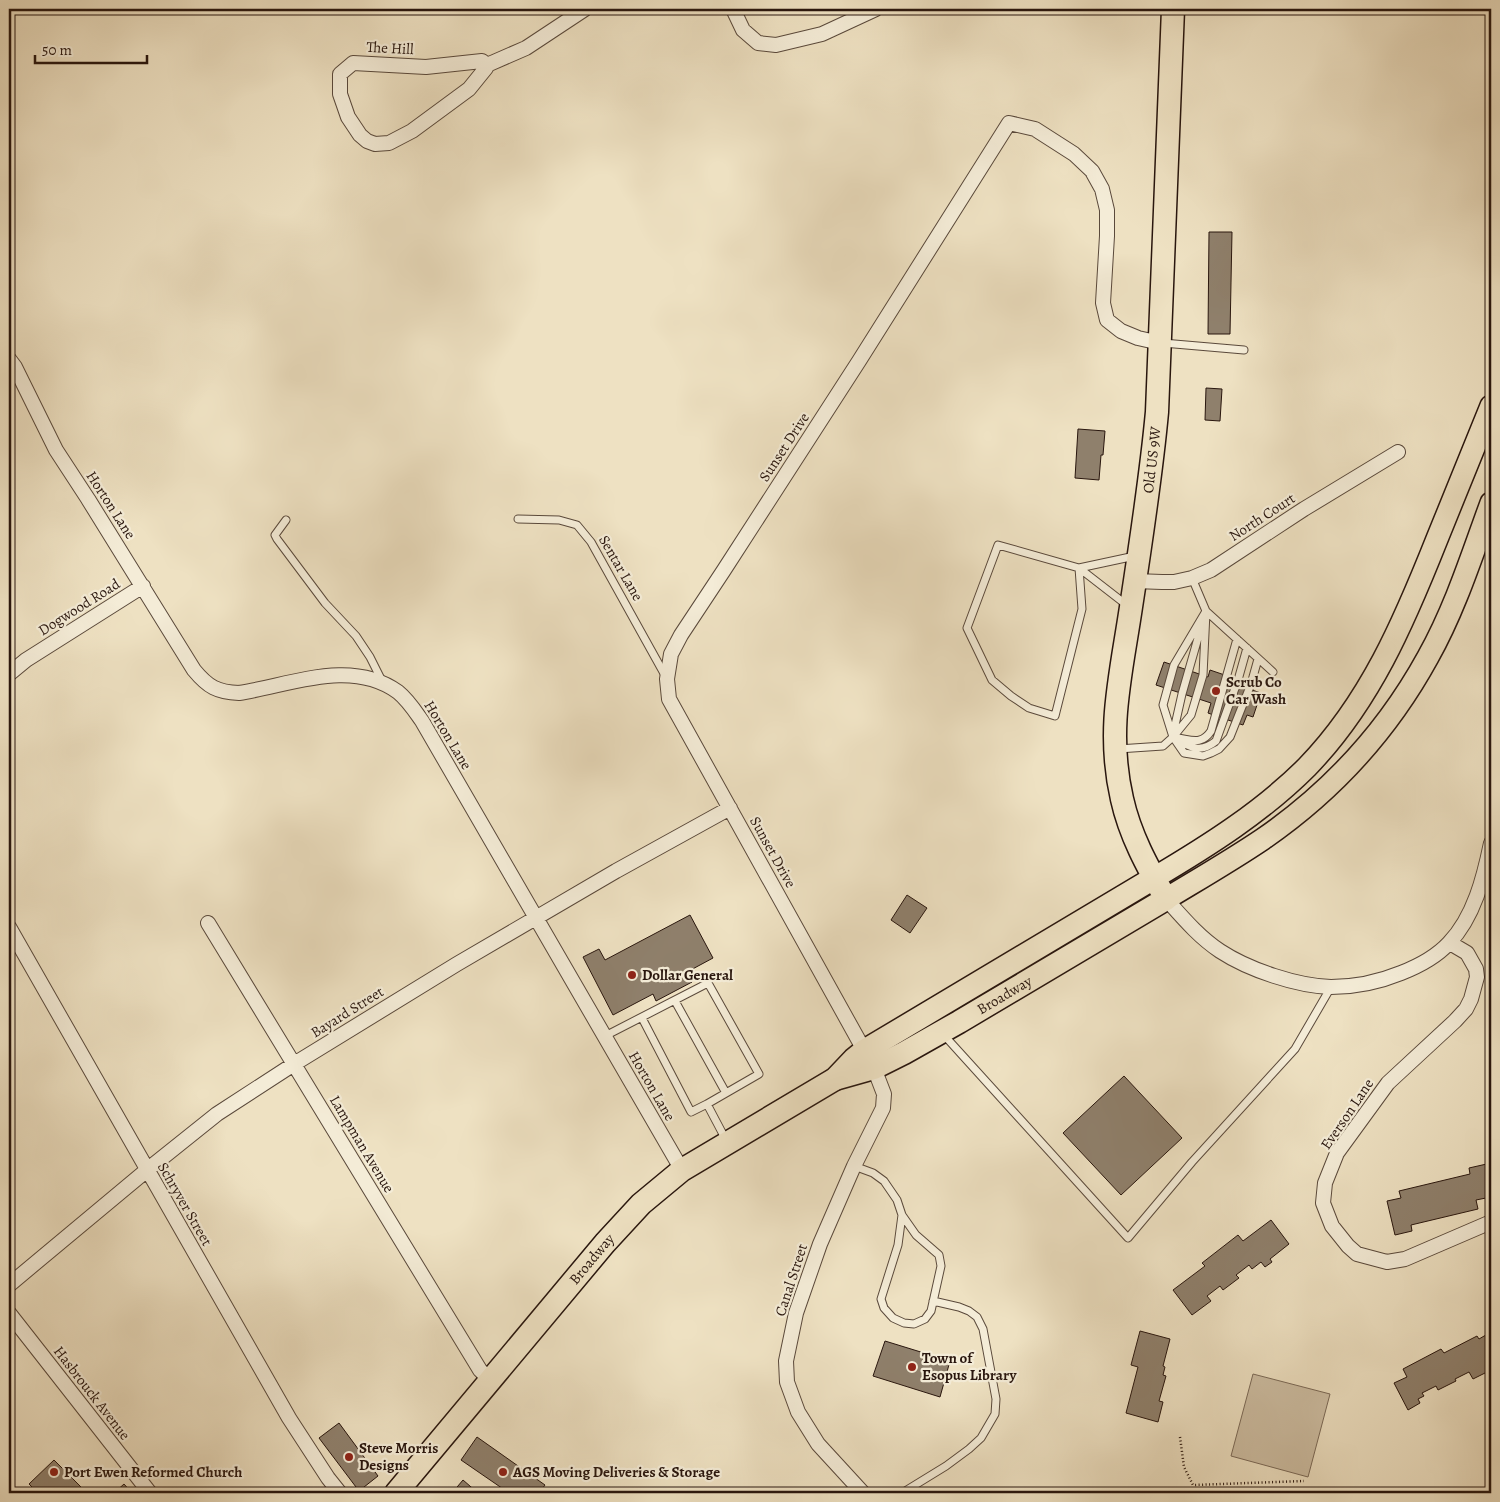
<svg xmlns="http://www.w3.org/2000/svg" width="1500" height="1502" viewBox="0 0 1500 1502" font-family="Alegreya,serif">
	<rect width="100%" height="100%" fill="#eee1c2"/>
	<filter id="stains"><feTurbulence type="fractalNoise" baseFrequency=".004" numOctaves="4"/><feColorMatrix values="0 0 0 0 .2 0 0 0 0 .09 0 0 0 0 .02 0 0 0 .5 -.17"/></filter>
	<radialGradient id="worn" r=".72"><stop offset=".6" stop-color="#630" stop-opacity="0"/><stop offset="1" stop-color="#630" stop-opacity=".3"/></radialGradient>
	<path fill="#cdbea3" stroke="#7b6a58" d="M1253,1374l77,20 -22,83 -77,-21z"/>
	<path fill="#8f806c" stroke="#29160e" d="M1209,232h23l-2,102h-22z
		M1206,388l16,1 -2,32 -15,-1z
		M1078,429l27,2 -2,24h-2l-2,25 -24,-2z
		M1164,662l44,15 2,-7 41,14 -2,5 12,4 -8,24 -6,-2 -4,10 -27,-9 -8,-3 3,-10 -55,-18z
		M907,895l20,13 -17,25 -19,-13z
		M690,915l23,43 -26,14 5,10 -36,19 -3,-7 -40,21 -30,-58 16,-8 6,11z
		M1124,1076l58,62 -61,57 -58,-62z
		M1491,1163v34l-15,3 2,9 -67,16 1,6 -17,4 -8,-34 14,-3 -2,-7 71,-17 -1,-6z
		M1271,1220l18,24 -19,15 2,3 -7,5 -4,-5 -9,7 -3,-4 -13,10 3,3 -16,12 -3,-4 -13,10 4,5 -19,14 -19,-25 32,-24 -3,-3 36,-28 5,6z
		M1140,1331l30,8 -7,27 2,1 -2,8 3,1 -7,25 4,1 -5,20 -32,-9 12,-46 -7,-2z
		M1491,1332v38l-18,9 -4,-7 -14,7 1,2 -18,9 -2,-4 -14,7 2,3 -6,3 2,4 -12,7 -14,-27 13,-6 -4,-8 38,-20 3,4 33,-17 2,3z
		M885,1341l65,20 -10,36 -67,-21z
		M339,1423l39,53 -19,15 -40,-53z
		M477,1437l68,48 -6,8h-30l-48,-33z
		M54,1460l33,33h-49l-9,-9z
		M463,1480l15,13h-26z
		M124,1484l8,9h-18z"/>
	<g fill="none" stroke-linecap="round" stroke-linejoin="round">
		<defs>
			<path id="service" d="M1163,343l81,7
				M518,519l41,1 18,5 14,17 75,135
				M286,520l-11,15 2,4 48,64 31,33 14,21 13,26
				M1079,568l3,41 -27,107 -26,-8 -18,-12 -19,-16 -25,-52 31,-83 81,23 49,38
				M1079,568l56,-12
				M1192,578l14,33 67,61
				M1206,611l-32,54 -11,40 10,32 11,16 19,3 8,-3 8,-4 11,-12 21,-53 7,-25
				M1173,734l9,-40 20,-70
				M1178,738c14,2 24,7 33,-7l26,-92
				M1175,739c16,8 25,15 41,2l22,-61 9,-32
				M1118,749l45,-3 10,-9 18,-22 12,-40 3,-63
				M675,1001l51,92
				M642,1018l49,94 16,-8
				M943,1034l185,204 64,-76 103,-113 36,-62
				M605,1036l103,-53 51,91 -52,30 19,36
				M854,1166l19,7 11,8 13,19 5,15 14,20 23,20 2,11 -10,45 -6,8 -11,5 -10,-1 -11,-5 -9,-10 -3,-9 17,-54 4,-30
				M902,1493l44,-27 23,-17 12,-11 14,-24 1,-15 -13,-70 -6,-12 -8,-6 -10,-4 -26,-6"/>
			<path id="minor" d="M733,9l10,21 15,13 18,2 46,-11 54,-25
				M482,61l5,4 -1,3 -17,21 -57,42 -23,12 -14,1 -8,-3 -7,-6 -12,-18 -8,-23v-20l13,-11 73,4z
				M487,65l39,-17 59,-39
				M9,359l6,8 41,83 32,49 106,171c14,17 23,22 45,23 52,-8 112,-35 159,-1 10,8 17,19 24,29l260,449
				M1135,581l27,1h12l18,-4 19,-8 93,-61 94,-57
				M9,674l17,-14 117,-74
				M1166,899c17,19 33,38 54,52 29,19 77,35 111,36 24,0 48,-5 70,-14 18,-7 35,-16 48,-30 25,-26 35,-66 42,-100
				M208,923l272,447 10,10
				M9,927l280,491 39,60 12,15
				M1450,943l17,10 9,16 1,8 -6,22 -5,10 -11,12 -67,62 -51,70 -12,30 -2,20 9,23 16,20 9,8 30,8 18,-3 86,-37
				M9,1285l138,-115 70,-56 77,-50 163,-100 159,-93 114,-63
				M9,1313l141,180
				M863,1493l-45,-49 -20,-32 -11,-30 -1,-21 10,-48 24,-69 34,-78 29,-58 1,-14 -10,-26 -205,-369 -2,-20 4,-25 10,-19 43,-65 135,-209 150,-238 26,6 39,25 18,17 10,18 5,21v26l-4,67 4,17 14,11 17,7 22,5"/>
			<path id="primary" d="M1154,878c54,-32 108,-66 153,-111 63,-65 97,-145 130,-228 18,-45 36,-89 54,-133
				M1166,899c33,-20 66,-39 97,-60 68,-47 125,-109 165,-182 27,-48 44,-102 63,-154"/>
			<g id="trunk">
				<path id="s1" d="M835,1079l39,-11 30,-15 55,-31 207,-123c-19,-33 -36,-64 -44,-100 -16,-69 -1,-124 9,-192 10,-65 20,-130 26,-195l16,-403"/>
				<path id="s2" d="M396,1493l209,-250 36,-39 41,-34 153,-91 19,-20 10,-8 290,-173"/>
			</g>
		</defs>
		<use href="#service" stroke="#5a493b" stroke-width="9"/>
		<use href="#minor" stroke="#5a493b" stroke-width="16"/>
		<use href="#primary" stroke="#29160e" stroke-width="24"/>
		<use href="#trunk" stroke="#29160e" stroke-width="25"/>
		<path stroke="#29160e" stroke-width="2.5" stroke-dasharray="1 2.5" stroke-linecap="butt" d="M1180,1437l4,30 9,18 111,-4"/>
		<use href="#service" stroke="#f4ecd7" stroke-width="7"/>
		<use href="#minor" stroke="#f4ecd7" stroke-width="14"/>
		<use href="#primary" stroke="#eee1c2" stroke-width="21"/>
		<use href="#trunk" stroke="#eee1c2" stroke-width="22"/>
	</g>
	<g fill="#8f2418" stroke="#f4ecd7" stroke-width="2">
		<circle cx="1216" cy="691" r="5"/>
		<circle cx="632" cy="975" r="5"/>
		<circle cx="912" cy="1367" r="5"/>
		<circle cx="349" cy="1457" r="5"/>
		<circle cx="54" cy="1472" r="5"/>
		<circle cx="503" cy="1472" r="5"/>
	</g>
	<g text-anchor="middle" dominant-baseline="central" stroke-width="4.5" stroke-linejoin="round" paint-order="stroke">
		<g font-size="15" fill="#29160e" stroke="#f4ecd7">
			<text transform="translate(390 48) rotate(3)">The Hill</text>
			<text transform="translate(784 447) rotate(-57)">Sunset Drive</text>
			<text stroke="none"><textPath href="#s1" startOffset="830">Old US 9W</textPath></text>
			<text transform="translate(111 505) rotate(57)">Horton Lane</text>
			<text transform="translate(1262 517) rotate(-33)">North Court</text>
			<text transform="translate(621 568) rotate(60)">Sentar Lane</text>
			<text transform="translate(79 607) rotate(-32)">Dogwood Road</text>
			<text transform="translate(448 735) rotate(59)">Horton Lane</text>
			<text transform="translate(773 852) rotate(61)">Sunset Drive</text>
			<text stroke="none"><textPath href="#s1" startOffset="190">Broadway</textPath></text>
			<text transform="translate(347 1012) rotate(-32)">Bayard Street</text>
			<text transform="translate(652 1086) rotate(60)">Horton Lane</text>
			<text transform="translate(1347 1114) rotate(-56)">Everson Lane</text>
			<text transform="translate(362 1144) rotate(59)">Lampman Avenue</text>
			<text transform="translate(185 1204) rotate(60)">Schryver Street</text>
			<text stroke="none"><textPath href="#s2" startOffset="305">Broadway</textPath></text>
			<text transform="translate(791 1280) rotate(-72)">Canal Street</text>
			<text transform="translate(92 1393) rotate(52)">Hasbrouck Avenue</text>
		</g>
		<g font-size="15" font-weight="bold" fill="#29160e" stroke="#f4ecd7" text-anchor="start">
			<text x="1226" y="682">Scrub Co<tspan x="1226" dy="17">Car Wash</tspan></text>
			<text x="642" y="975">Dollar General</text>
			<text x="922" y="1358">Town of<tspan x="922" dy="17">Esopus Library</tspan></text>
			<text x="359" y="1448">Steve Morris<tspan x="359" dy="17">Designs</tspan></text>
			<text x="64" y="1472">Port Ewen Reformed Church</text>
			<text x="513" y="1472">AGS Moving Deliveries &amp; Storage</text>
		</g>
	</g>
	<rect width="1500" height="1502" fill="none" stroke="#eee1c2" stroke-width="30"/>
	<rect x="10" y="10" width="1480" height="1482" fill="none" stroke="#29160e" stroke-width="2.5"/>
	<rect x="15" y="15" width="1470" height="1472" fill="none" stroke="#29160e"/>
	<path d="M35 55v8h112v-8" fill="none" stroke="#29160e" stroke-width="2.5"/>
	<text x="42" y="55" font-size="15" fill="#29160e" stroke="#f4ecd7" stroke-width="4" paint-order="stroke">50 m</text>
	<rect width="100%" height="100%" filter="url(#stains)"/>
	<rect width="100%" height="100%" fill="url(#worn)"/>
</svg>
